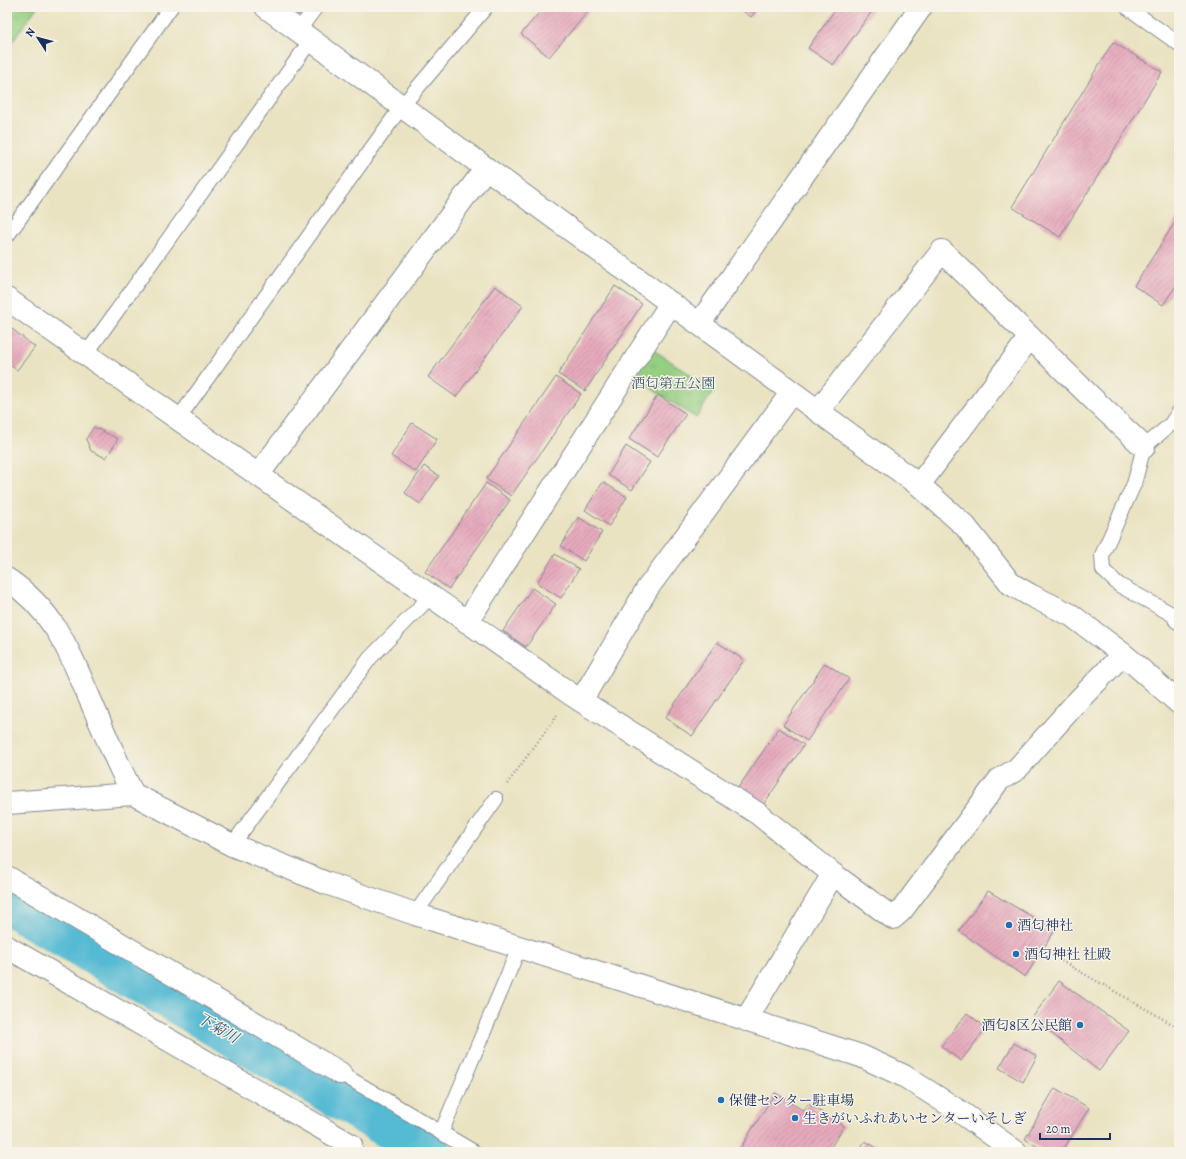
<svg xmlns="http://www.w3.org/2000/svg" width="1186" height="1159" viewBox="0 0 1186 1159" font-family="Alegreya,'Noto Serif JP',serif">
	<defs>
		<pattern id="park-tufts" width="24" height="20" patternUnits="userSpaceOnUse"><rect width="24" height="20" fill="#96cf82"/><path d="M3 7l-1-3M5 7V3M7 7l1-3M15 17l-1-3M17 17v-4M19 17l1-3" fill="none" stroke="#81b273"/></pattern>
		<pattern id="building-hatch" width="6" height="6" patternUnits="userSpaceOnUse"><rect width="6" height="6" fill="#e7aabd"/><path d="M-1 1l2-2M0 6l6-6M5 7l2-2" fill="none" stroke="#ba8b9d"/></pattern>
	</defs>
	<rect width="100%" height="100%" fill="#f7f3e8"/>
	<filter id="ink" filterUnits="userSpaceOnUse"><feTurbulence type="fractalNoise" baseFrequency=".025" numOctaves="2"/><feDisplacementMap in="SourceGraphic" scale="8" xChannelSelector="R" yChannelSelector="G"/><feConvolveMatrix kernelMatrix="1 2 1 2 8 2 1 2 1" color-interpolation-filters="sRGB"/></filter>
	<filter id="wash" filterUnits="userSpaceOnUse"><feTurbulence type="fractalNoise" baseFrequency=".012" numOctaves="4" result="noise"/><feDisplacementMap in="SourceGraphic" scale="16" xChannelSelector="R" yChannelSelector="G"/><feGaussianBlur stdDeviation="0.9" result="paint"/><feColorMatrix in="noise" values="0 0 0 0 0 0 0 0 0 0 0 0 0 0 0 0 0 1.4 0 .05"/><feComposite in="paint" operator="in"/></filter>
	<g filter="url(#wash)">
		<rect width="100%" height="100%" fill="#eae3c2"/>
		<path fill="url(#park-tufts)" stroke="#587f70" d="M7,7h30l-30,42z
			M649,347l65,43 -18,28 -65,-43z"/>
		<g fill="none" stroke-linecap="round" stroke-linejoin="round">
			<path stroke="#54bad3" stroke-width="42" d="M7,903l423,249"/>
		</g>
		<g id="blocks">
			<path fill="url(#building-hatch)" d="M288,7h17l-6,8z
				M544,7h48l-43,50 -28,-23z
				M737,7h22l-8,10z
				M837,7h38l-42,58 -25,-17z
				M1113,42l49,30 -102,165 -48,-30z
				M1179,216v65l-16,24 -29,-19z
				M495,286l28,20 -67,91 -28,-20z
				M615,286l27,18 -57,87 -27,-17z
				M7,325l28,22 -18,23 -10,-7z
				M556,377l25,17 -70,102 -25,-17z
				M658,395l28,19 -29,43 -28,-18z
				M412,423l25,16 -21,33 -25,-16z
				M94,427l24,12 -12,19 -15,-7 -5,-12z
				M626,446l24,16 -18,28 -24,-15z
				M424,466l15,10 -19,28 -15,-11z
				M603,482l24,15 -18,29 -24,-16z
				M486,483l24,17 -61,89 -24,-17z
				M578,517l24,15 -18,29 -23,-15z
				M555,554l24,15 -18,29 -24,-15z
				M532,588l24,16 -30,43 -23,-16z
				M717,642l27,18 -52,76 -27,-18z
				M825,663l24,16 -42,62 -24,-16z
				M779,728l25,17 -41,60 -25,-17z
				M988,891l67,39 -30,47 -66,-46z
				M1059,981l70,50 -30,40 -67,-53z
				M967,1013l19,15 -25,33 -20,-15z
				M1014,1043l23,13 -14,26 -24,-14z
				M1055,1088l34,20 -27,44h-16l-21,-13z
				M775,1093l29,18 4,-7 36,22 -16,26h-90z
				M865,1141l19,11h-26z"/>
		</g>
	</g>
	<g filter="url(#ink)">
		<use href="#blocks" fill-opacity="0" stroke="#828990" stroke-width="1"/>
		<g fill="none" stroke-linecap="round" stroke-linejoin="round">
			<defs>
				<path id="service" d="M1127,7l52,37
					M298,31l18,-24
					M7,236l164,-229
					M86,354l225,-314
					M178,419l224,-313 84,-99
					M1179,618l-60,-33 -16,-15 -1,-15 32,-71 10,-37 27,-23 8,-12
					M232,845l138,-187 61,-62
					M415,914l81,-115
					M340,1073l134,79
					M441,1133l78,-185"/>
				<path id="minor" d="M7,299l565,396 185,118 76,61 60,44 9,-8 97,-130 18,-11 57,-64 49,-51 -52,-39 -41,-20 -19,-11 -46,-58 -46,-41 -653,-478
					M699,324l222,-317
					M818,411l124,-160 150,147 52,49
					M258,475l228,-307
					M919,485l111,-148
					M7,579c46,31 61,69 82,118 14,32 27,65 44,97
					M1179,617v1
					M467,622l204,-319
					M1123,654l56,49
					M581,701l66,-112 145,-197
					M7,803l126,-9 99,51 94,38 89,31 446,142 43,20 55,35 57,41
					M7,877l333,196
					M7,947l344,198 -4,7
					M746,1020l87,-146"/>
			</defs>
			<use href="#service" stroke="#828990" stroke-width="16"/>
			<use href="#minor" stroke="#828990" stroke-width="24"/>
			<path stroke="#828990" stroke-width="2.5" stroke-dasharray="1 3" stroke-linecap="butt" d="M507,784l51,-70
				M1044,951l135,77"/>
			<use href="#service" stroke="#fff" stroke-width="14"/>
			<use href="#minor" stroke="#fff" stroke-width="22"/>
		</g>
	</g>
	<g fill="#1f6fb2" stroke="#f7f3e8" stroke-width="1.5">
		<circle cx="1009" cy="925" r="4"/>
		<circle cx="1016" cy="954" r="4"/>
		<circle cx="1080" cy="1025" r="4"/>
		<circle cx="721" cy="1100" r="4"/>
		<circle cx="795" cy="1118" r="4"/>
	</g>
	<g text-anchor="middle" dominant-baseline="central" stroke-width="3" stroke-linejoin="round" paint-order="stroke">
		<g font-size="14" fill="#3a5767" stroke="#f7f3e8">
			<text x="673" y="383">酒匂第五公園</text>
		</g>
		<g font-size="14" fill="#1b2f5e" stroke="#f7f3e8" text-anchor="start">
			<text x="1017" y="925">酒匂神社</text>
			<text x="1024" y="954">酒匂神社 社殿</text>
			<text x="1072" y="1025" text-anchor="end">酒匂8区公民館</text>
			<text x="729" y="1100">保健センター駐車場</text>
			<text x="803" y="1118">生きがいふれあいセンターいそしぎ</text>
		</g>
		<g font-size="15" font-style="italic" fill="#2c5981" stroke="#f7f3e8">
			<text transform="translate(218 1028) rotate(30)">下菊川</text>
		</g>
	</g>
	<rect width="1186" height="1159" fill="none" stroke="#f7f3e8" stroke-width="24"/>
	<g transform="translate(38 38) rotate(306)" stroke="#f7f3e8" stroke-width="3" paint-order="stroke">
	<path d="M0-3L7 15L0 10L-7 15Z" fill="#1b2f5e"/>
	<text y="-6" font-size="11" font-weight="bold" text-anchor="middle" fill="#1b2f5e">N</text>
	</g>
	<path d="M1040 1133v6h70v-6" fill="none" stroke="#1b2f5e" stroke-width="2"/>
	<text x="1046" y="1133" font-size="12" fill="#1b2f5e" stroke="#f7f3e8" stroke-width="3" paint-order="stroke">20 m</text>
</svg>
